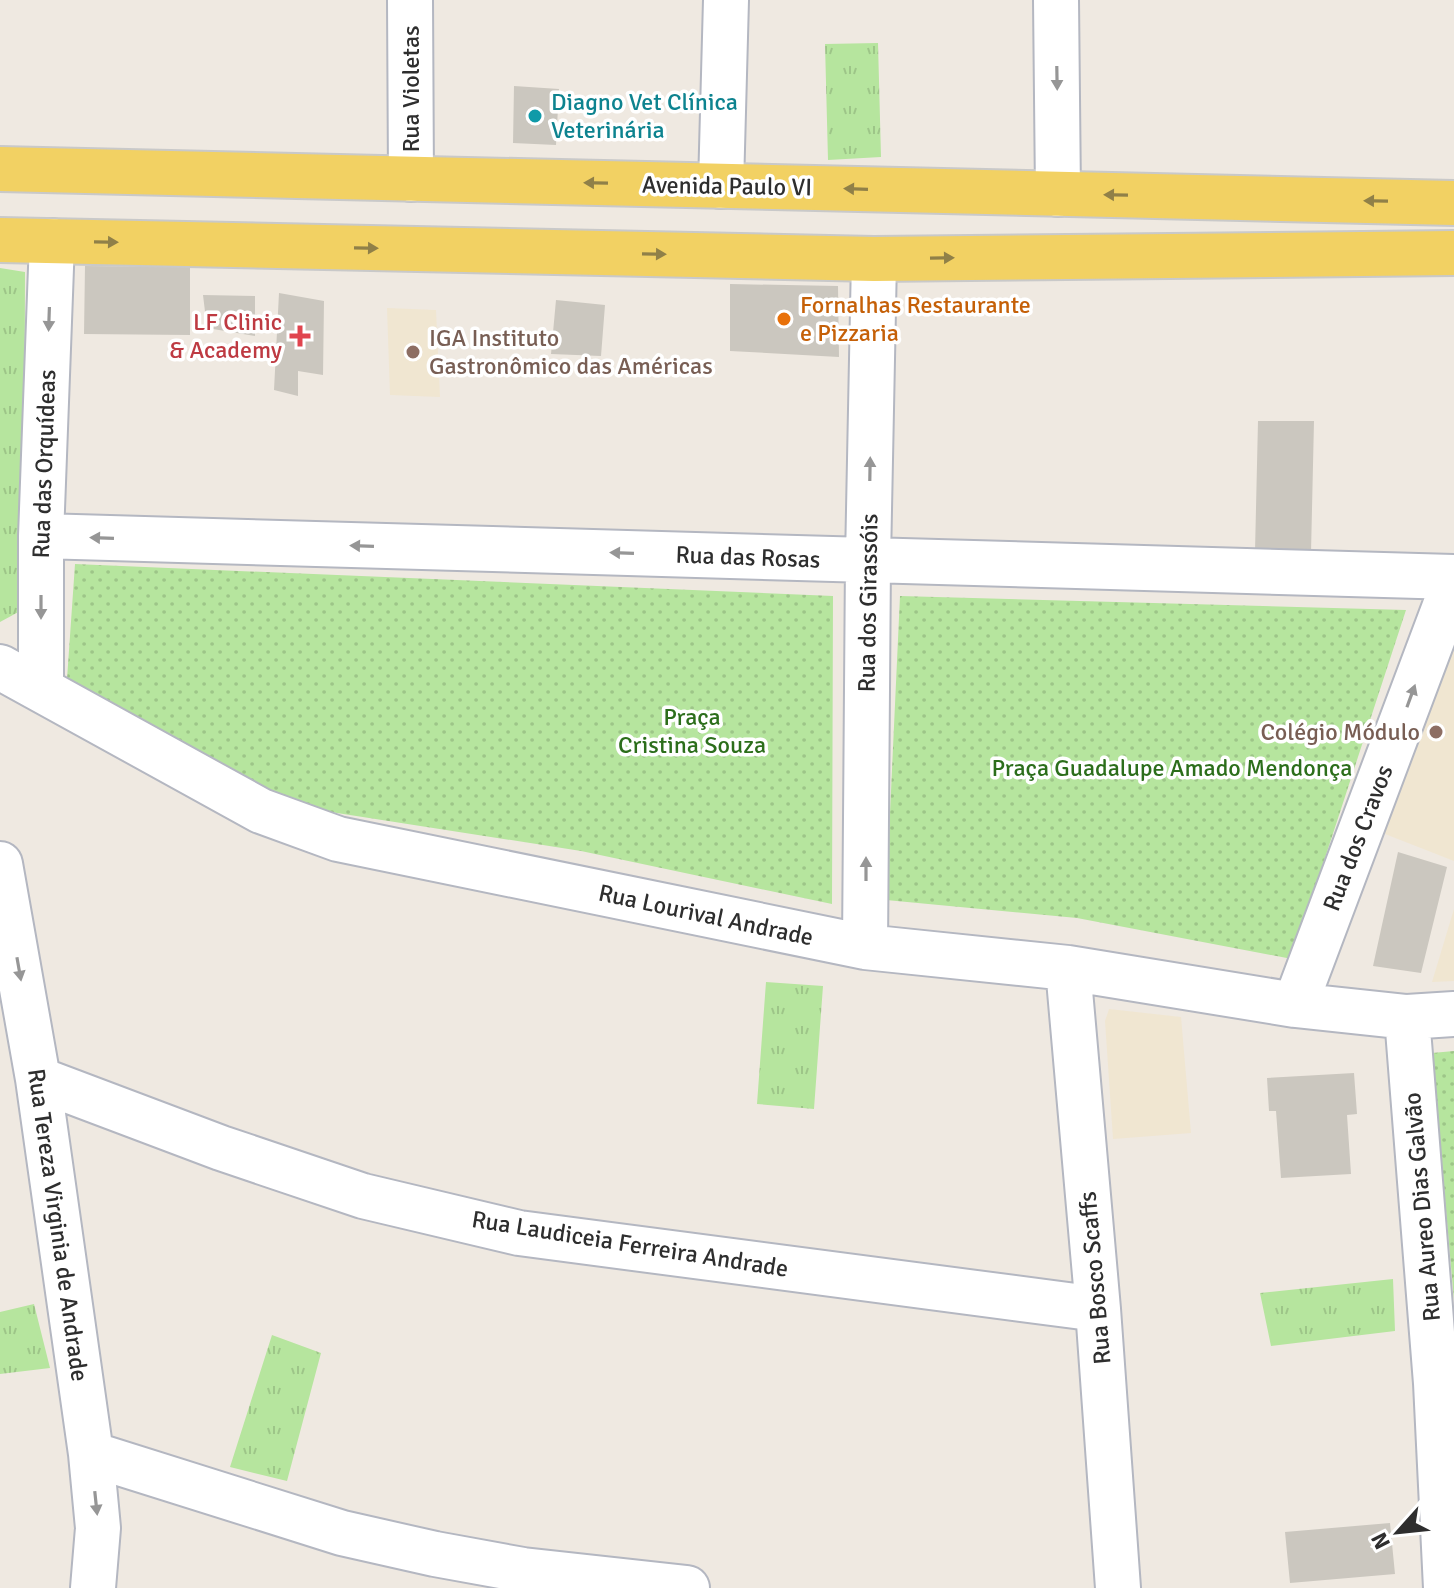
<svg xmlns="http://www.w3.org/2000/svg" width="1454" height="1588" viewBox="0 0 1454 1588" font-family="Signika,sans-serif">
	<defs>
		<pattern id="grass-tufts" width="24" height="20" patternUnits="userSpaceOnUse" patternTransform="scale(2)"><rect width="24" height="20" fill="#b6e59e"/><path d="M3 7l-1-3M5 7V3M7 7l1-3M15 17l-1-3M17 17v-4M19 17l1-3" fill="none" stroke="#9dc588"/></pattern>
		<pattern id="park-dots" width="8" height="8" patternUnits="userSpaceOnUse" patternTransform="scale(2)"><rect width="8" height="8" fill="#b6e59e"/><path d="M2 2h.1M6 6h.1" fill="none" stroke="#9dc588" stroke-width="1.8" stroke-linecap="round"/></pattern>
	</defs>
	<rect width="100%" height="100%" fill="#efe9e1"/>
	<path fill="#f0e6d1" d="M387,308l49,2 4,87 -50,-2z
		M1454,632v229l-74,-29z
		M1454,909v72l-22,1z
		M1109,1009l72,8 10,116 -78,6 -8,-118z"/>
	<path fill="url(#grass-tufts)" d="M878,43l3,114 -53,3 -3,-116z
		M0,268l25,4 -1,337 -24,13z
		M766,982l57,4 -9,123 -57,-5z
		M1393,1279l2,52 -124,15 -11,-53z
		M34,1304l16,64 -50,6v-62z
		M272,1335l49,18 -34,128 -57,-14z"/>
	<path fill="url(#park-dots)" d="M75,564l758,32 -1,308 -251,-53 -308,-48 -206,-124z
		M900,596l506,14 -114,349 -215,-41 -191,-18z
		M1454,1051v249l-22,-247z"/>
	<path fill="#cbc7bf" d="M514,86l45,3 -3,56 -43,-2z
		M85,266l105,1v68l-106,-1z
		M730,284l108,2 1,71 -109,-6z
		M279,293l45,8 -1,74 -25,-4v25l-24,-6z
		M203,295l52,1v40l-48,-8z
		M556,300l49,5 -4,51 -50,-2z
		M1258,421h56l-3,132 -56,-1z
		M1398,852l49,15 -26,106 -48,-7z
		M1354,1073l3,41 -10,1 4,59 -70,4 -5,-67h-7l-2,-33z
		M1390,1523l5,51 -105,9 -5,-51z"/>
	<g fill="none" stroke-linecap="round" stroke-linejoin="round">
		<defs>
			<path id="minor" d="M410,0l1,179
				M1056,0l2,194
				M721,186l5,-186
				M41,536l1413,41
				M0,667l261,144 77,28 527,108 203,21 227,37 112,12 47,-3
				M41,688v-152l11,-295
				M0,864l38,215 53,375 7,74 -5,60
				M865,947l3,-387 6,-301
				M1068,968l30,341 20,279
				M1295,1005l159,-423
				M1407,1017l29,366 10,205
				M38,1079l183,69 142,48 156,37 579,76
				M91,1454l251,79 93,21 88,16 164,18"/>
			<path id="major" d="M0,169l1454,34
				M0,240l874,19 580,-6"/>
		</defs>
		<use href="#minor" stroke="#b4b7c1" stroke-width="48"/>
		<use href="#major" stroke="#c9c9c9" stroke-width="48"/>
		<use href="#minor" stroke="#fff" stroke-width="44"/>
		<use href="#major" stroke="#f2d163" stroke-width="44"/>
	</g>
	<defs><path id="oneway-solid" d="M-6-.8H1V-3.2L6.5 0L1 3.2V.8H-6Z" transform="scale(2)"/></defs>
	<g fill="#969696">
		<use href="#oneway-solid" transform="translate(1057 78) rotate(89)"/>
		<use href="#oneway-solid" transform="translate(49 319) rotate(92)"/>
		<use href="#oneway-solid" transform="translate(870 469) rotate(-89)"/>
		<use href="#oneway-solid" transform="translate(102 538) rotate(-178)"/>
		<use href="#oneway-solid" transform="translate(362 546) rotate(-178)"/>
		<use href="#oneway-solid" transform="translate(622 553) rotate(-178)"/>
		<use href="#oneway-solid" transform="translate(41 607) rotate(90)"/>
		<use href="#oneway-solid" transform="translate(1411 696) rotate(-70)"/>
		<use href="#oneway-solid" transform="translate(866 869) rotate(-90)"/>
		<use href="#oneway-solid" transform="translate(19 969) rotate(80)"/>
		<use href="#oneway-solid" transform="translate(96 1503) rotate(84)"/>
	</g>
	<g fill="#908048">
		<use href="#oneway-solid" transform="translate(596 183) rotate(-179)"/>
		<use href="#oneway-solid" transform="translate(856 189) rotate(-178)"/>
		<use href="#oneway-solid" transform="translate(1116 195) rotate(-179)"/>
		<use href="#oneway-solid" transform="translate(1376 201) rotate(-179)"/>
		<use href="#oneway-solid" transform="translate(106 242) rotate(1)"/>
		<use href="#oneway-solid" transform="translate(366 248) rotate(1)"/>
		<use href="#oneway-solid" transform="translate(654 254) rotate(1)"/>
		<use href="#oneway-solid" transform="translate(942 258) rotate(-1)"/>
	</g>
	<circle fill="#0f9aa8" stroke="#fff" stroke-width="3" cx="535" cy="116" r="8"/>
	<circle fill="#e8710a" stroke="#fff" stroke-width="3" cx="784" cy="319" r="8"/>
	<path fill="#e0444e" stroke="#fff" stroke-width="3" d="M296 324h8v8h8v8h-8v8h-8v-8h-8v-8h8z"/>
	<g fill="#8d6e63" stroke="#fff" stroke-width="3">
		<circle cx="413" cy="352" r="8"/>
		<circle cx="1436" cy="732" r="8"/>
	</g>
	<g text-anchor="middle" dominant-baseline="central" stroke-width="7" stroke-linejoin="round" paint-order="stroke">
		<g font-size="24" fill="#2e2e2e" stroke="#fff">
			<text transform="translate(411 89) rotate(-90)">Rua Violetas</text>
			<text transform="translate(727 186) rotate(1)">Avenida Paulo VI</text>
			<text transform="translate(44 464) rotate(-88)">Rua das Orquídeas</text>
			<text transform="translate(748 557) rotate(2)">Rua das Rosas</text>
			<text transform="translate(868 603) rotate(-89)">Rua dos Girassóis</text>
			<text transform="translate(1358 838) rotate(-69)">Rua dos Cravos</text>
			<text transform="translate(706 915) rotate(12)">Rua Lourival Andrade</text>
			<text transform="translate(1422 1207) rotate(-95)">Rua Aureo Dias Galvão</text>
			<text transform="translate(58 1225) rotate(82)">Rua Tereza Virginia de Andrade</text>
			<text transform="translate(630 1244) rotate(9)">Rua Laudiceia Ferreira Andrade</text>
			<text transform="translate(1095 1278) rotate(-95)">Rua Bosco Scaffs</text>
		</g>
		<g font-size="24" fill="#0d838f" stroke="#fff" text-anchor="start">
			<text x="551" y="102">Diagno Vet Clínica<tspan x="551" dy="28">Veterinária</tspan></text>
		</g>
		<g font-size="24" fill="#c56008" stroke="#fff" text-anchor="start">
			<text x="800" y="305">Fornalhas Restaurante<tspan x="800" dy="28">e Pizzaria</tspan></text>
		</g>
		<g font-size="24" fill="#be3a42" stroke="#fff" text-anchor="end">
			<text x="282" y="322">LF Clinic<tspan x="282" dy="28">&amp; Academy</tspan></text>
		</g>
		<g font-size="24" fill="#785e54" stroke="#fff" text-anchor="start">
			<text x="429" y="338">IGA Instituto<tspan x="429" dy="28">Gastronômico das Américas</tspan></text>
			<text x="1420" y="732" text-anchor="end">Colégio Módulo</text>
		</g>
		<g font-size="24" fill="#2c6e1b" stroke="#fff">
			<text x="692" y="717">Praça<tspan x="692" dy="28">Cristina Souza</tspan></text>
			<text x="1172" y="768">Praça Guadalupe Amado Mendonça</text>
		</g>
	</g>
	<g transform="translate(1398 1532) rotate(243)" stroke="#ffffff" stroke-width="6" paint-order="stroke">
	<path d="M0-6L14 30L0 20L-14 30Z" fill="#2e2e2e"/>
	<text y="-12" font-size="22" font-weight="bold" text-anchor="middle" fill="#2e2e2e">N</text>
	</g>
</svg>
